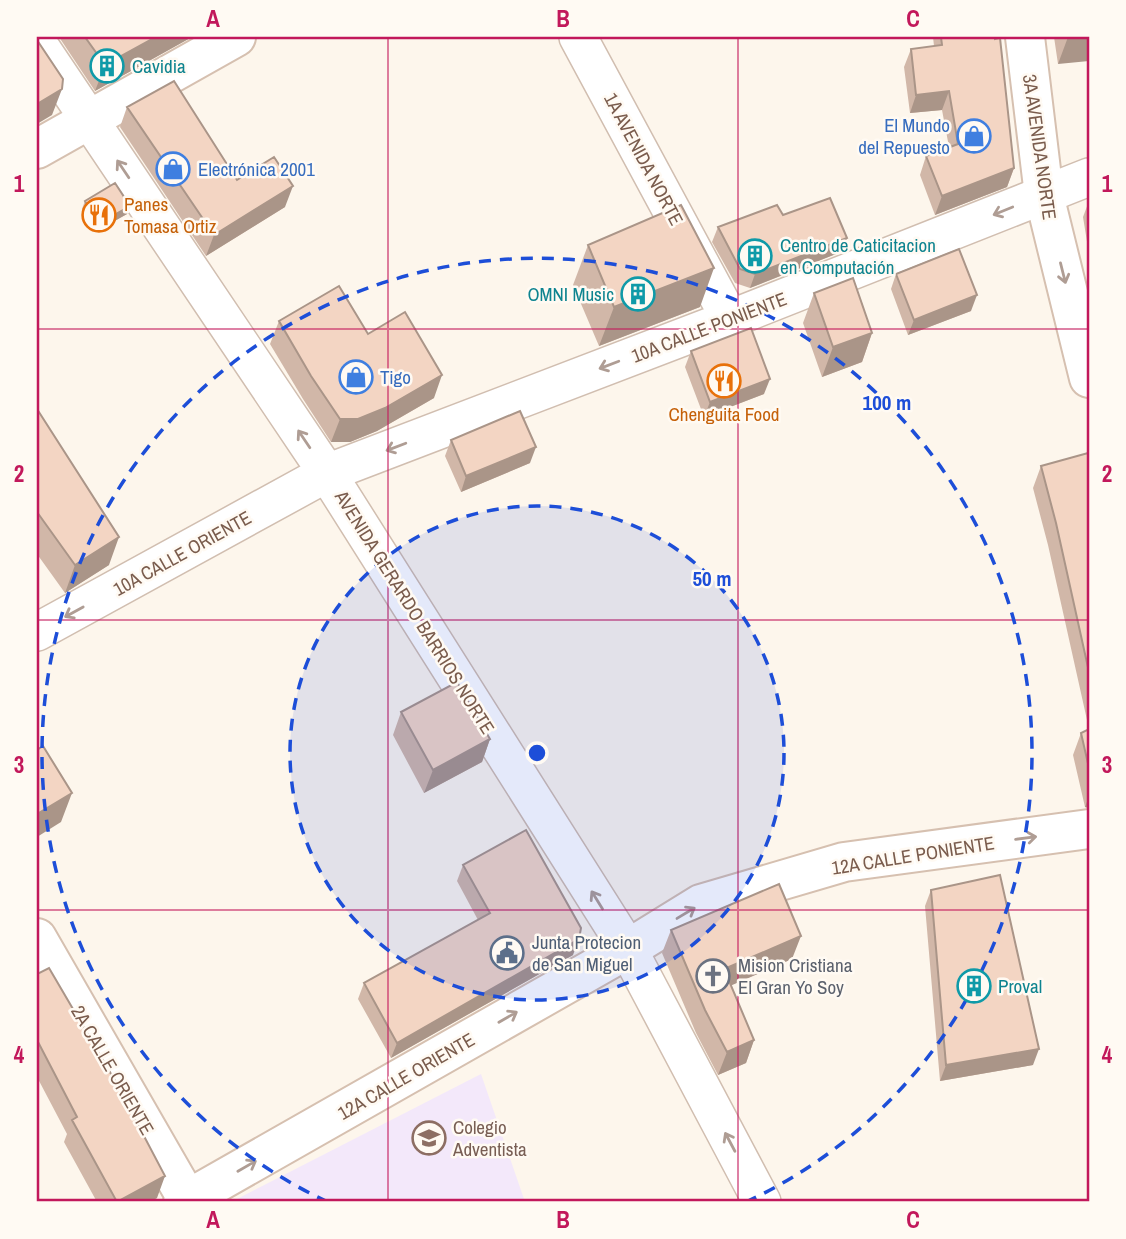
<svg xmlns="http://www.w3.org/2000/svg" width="1126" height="1239" viewBox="0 0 1126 1239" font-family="'Archivo Narrow',sans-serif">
	<rect width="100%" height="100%" fill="#fdf6ec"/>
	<path fill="#f3e8fa" d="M481,1074l44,128h-294z"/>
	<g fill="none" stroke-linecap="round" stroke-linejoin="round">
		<defs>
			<path id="street" d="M578,37l152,282
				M37,42l290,431 301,476 134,253
				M37,632l290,-159 403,-154 359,-142"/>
			<path id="secondary" d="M1025,37l19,158 45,183
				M37,149l199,-112
				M37,938l152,264
				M183,1202l445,-253 73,-45 143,-42 245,-33"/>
		</defs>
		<use href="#street" stroke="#d1beb0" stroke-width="40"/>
		<use href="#secondary" stroke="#d6c0b0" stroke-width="42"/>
		<use href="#street" stroke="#fff" stroke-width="37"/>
		<use href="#secondary" stroke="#fff" stroke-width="38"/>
	</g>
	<path fill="#d1b7a8" d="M59,37h133l-97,54z
		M933,37h62l19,131 -7,19 -72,28 -15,-40 6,-19 23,-9 -7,-37 -32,3 -6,-46 7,-18 23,-3z
		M1054,37h35l-31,27z
		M127,107l110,73 48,27 -79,49 -86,-129z
		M85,201l45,5 -3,8 -32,18 -13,-23z
		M1089,201v53l-6,-37z
		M783,215l64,23 -6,14 -91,36 -15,-5 -23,-41 6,-15z
		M588,245l112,62 -101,39 -26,-61z
		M896,274l75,37 -63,24 -17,-46z
		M814,293l58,40 -10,29 -40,15 -19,-54z
		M279,321l89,13 66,64 -57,33 -27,11h-19l-28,-43 -33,-55z
		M691,351l73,43 -60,23 -19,-50z
		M37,409l72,156 -44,28 -28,-39z
		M451,440l79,23 -69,29 -16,-36z
		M1089,458v350l-4,-1 -12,-52 8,-22 8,-4 -41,-184 -15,-57 8,-22z
		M401,712l89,27 -8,23 -58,31 -31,-58z
		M463,865l110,90 -182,103 -33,-59 6,-16 114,-63 -21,-39z
		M931,890l102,175 -93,16 -15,-175z
		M671,930l121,29 -61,26 23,55 -8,23 -28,12 -22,-42 -34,-80z
		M37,974l120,224 -8,4h-52l-33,-60 3,-8 -30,-57z"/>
	<path fill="#aa9588" d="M156,37h36l-97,54 10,-26z
		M1068,37h21v24l-31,3z
		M62,89l-10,26 -15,9v-20z
		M949,91l-7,19 -32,3 6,-18z
		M1014,168l-7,19 -72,28 7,-19z
		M293,186l-8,21 -79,49 8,-21z
		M130,206l-3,8 -32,18 3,-8z
		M847,238l-6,14 -91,36 5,-14z
		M714,268l-14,39 -101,39 15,-39z
		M977,295l-6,16 -63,24 6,-15z
		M872,333l-10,29 -40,15 11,-30z
		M442,375l-8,23 -57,33 -27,11h-19l9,-23z
		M770,379l-6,15 -60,23 6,-15z
		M536,447l-6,16 -69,29 5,-16z
		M119,537l-10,28 -44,28 10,-28z
		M490,739l-8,23 -58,31 9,-23z
		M72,793l-11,29 -24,15v-23z
		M1089,796v12l-4,-1z
		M801,936l-9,23 -76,33 8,-23z
		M579,939l-6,16 -182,103 6,-15z
		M754,1040l-8,23 -28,12 9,-23z
		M1039,1049l-6,16 -93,16 6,-16z
		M165,1176l-8,22 -8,4h-32z"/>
	<path fill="#f3d5c3" stroke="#aa9588" stroke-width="2" d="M85,37h71l-51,28z
		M941,37h54v2l5,-1 14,130 -72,28 -16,-40 32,-12 -9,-53 -33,4 -5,-46 31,-4z
		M37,40l26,39 -1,10 -25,15z
		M174,81l63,99 37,-23 19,29 -79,49 -87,-128z
		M115,183l15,23 -32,18 -13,-23z
		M830,198l17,40 -92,36 -15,-5 -22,-42 59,-22 6,10z
		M681,205l33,63 -100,39 -26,-62z
		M959,249l18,46 -63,25 -18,-46z
		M853,278l19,55 -39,14 -19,-54z
		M339,286l29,48 37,-22 37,63 -57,33 -27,11h-18l-29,-43 -32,-55z
		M751,328l19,51 -60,23 -19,-51z
		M37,409l82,128 -44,28 -38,-53z
		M520,411l16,36 -70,29 -15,-36z
		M1088,453l1,5v214l-33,-149 -15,-57z
		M457,682l33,57 -57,31 -32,-58z
		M1089,729v39l-8,-35z
		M43,746l29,47 -35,21v-64z
		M526,830l55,98 -2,11 -182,104 -33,-60 126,-70 -27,-48z
		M1000,875l39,174 -93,16 -15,-175z
		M779,884l22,52 -77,33 30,71 -27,12 -22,-42 -34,-80z
		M49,968l65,111 51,97 -48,26 -45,-82 5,-3 -40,-77v-66z"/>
	<defs><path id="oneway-shaft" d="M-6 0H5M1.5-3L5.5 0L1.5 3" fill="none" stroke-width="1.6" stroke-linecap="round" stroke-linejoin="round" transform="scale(1.75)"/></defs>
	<g stroke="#af9d94">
		<use href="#oneway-shaft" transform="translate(123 169) rotate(-124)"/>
		<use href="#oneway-shaft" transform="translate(1003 211) rotate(158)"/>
		<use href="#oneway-shaft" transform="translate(1063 273) rotate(76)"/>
		<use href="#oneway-shaft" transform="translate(609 365) rotate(159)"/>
		<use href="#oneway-shaft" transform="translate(304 439) rotate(-124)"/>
		<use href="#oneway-shaft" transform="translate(396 447) rotate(159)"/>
		<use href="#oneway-shaft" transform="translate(74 612) rotate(151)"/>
		<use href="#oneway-shaft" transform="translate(1026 838) rotate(-7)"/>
		<use href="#oneway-shaft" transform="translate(597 900) rotate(-122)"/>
		<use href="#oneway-shaft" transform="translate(686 913) rotate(-31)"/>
		<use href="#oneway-shaft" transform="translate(508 1017) rotate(-30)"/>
		<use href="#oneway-shaft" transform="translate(730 1142) rotate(-118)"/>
		<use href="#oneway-shaft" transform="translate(247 1166) rotate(-30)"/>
	</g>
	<path fill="none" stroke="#c2185b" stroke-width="2" stroke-opacity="0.55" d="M388,37v1165M738,37v1165M37,329h1052M37,620h1052M37,910h1052"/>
	<circle cx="537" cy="753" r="247" fill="#1d4ed8" fill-opacity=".12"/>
	<g fill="none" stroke="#1d4ed8" stroke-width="3.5" stroke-dasharray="12 9">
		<circle cx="537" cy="753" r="247"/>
		<path d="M328 1202A495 495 0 1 1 746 1202"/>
	</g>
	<defs>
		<symbol id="building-ring" viewBox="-11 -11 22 22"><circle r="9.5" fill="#fffaf3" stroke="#0f9aa8" stroke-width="1.5"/><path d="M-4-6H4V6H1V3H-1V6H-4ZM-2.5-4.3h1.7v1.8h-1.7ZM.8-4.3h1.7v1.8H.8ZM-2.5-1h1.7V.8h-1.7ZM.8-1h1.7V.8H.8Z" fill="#0f9aa8"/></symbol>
		<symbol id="shop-ring" viewBox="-11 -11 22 22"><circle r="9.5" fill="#fffaf3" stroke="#3f7fe0" stroke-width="1.5"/><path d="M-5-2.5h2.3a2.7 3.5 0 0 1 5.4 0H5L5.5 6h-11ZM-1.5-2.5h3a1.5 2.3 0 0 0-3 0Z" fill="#3f7fe0"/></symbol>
		<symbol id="restaurant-ring" viewBox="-11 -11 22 22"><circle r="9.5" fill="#fffaf3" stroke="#e8710a" stroke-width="1.5"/><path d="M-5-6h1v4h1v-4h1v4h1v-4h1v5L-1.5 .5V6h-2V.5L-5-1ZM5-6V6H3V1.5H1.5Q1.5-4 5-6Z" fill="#e8710a"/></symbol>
		<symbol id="civic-ring" viewBox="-11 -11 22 22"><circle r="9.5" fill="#fffaf3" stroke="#5c6f8a" stroke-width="1.5"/><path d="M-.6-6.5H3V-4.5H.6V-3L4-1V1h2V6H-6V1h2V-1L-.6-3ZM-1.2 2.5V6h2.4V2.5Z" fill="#5c6f8a"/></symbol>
		<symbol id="church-ring" viewBox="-11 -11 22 22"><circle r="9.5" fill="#fffaf3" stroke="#6b7280" stroke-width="1.5"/><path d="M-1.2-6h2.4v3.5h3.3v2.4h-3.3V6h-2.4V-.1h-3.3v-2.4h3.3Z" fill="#6b7280"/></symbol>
		<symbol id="university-ring" viewBox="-11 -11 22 22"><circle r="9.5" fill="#fffaf3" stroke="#8d6e63" stroke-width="1.5"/><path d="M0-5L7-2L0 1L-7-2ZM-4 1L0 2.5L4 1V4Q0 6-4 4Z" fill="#8d6e63"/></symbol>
	</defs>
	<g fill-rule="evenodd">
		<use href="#building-ring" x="88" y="47" width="38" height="38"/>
		<use href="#shop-ring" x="955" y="117" width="38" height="38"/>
		<use href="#shop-ring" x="154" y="150" width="38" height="38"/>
		<use href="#restaurant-ring" x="80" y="196" width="38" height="38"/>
		<use href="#building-ring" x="736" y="237" width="38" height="38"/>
		<use href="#building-ring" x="619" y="275" width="38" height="38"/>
		<use href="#shop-ring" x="337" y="358" width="38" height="38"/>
		<use href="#restaurant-ring" x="705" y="362" width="38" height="38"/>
		<use href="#civic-ring" x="488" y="934" width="38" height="38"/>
		<use href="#church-ring" x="694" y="957" width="38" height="38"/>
		<use href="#building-ring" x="955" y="967" width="38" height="38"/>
		<use href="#university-ring" x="410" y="1119" width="38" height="38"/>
	</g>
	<g text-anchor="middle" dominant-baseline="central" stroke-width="5" stroke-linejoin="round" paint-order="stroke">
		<g font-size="19" fill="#0d838f" stroke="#fffaf3" text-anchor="start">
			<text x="132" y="66">Cavidia</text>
			<text x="780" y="245">Centro de Caticitacion<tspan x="780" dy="22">en Computación</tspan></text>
			<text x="614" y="294" text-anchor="end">OMNI Music</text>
			<text x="998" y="986">Proval</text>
		</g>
		<g font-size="19" fill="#366cbe" stroke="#fffaf3" text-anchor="start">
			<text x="950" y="125" text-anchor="end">El Mundo<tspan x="950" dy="22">del Repuesto</tspan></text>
			<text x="198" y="169">Electrónica 2001</text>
			<text x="380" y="377">Tigo</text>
		</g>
		<g font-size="19" fill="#7a5c4d" stroke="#fffaf3">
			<text transform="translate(1040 147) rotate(82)">3A AVENIDA NORTE</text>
			<text transform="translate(644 159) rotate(62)">1A AVENIDA NORTE</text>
			<text transform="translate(709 327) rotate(-21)">10A CALLE PONIENTE</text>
			<text transform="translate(182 553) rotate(-29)">10A CALLE ORIENTE</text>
			<text transform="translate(415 612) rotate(58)">AVENIDA GERARDO BARRIOS NORTE</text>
			<text transform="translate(913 855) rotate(-9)">12A CALLE PONIENTE</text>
			<text transform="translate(113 1070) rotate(60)">2A CALLE ORIENTE</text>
			<text transform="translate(406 1076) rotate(-30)">12A CALLE ORIENTE</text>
		</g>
		<g font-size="19" fill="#c56008" stroke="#fffaf3" text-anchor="start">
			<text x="124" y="204">Panes<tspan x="124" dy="22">Tomasa Ortiz</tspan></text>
			<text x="724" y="414" text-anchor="middle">Chenguita Food</text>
		</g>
		<g font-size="19" fill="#4e5e75" stroke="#fffaf3" text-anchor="start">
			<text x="532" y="942">Junta Protecion<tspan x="532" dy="22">de San Miguel</tspan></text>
		</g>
		<g font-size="19" fill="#5b616d" stroke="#fffaf3" text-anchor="start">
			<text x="738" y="965">Mision Cristiana<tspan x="738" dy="22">El Gran Yo Soy</tspan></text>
		</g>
		<g font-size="19" fill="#785e54" stroke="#fffaf3" text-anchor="start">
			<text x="453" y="1127">Colegio<tspan x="453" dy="22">Adventista</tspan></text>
		</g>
	</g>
	<circle cx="537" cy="753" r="10" fill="#1d4ed8" stroke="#fffaf3" stroke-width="3.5"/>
	<g font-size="21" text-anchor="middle" font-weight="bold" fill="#1d4ed8" stroke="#fffaf3" stroke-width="5" stroke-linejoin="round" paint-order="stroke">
		<text x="887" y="410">100 m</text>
		<text x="712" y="586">50 m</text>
	</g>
	<rect width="1126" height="1239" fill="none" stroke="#fffaf3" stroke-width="77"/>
	<rect x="38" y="38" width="1050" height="1162" fill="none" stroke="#c2185b" stroke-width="2.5"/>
	<g font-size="23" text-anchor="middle" font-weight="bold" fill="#c2185b">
		<text x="213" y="27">A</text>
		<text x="563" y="27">B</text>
		<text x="913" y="27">C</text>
		<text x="19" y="192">1</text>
		<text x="1107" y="192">1</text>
		<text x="19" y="482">2</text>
		<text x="1107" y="482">2</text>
		<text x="19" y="773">3</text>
		<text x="1107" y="773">3</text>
		<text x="19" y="1063">4</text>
		<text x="1107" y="1063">4</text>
		<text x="213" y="1228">A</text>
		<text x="563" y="1228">B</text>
		<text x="913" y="1228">C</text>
	</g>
</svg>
